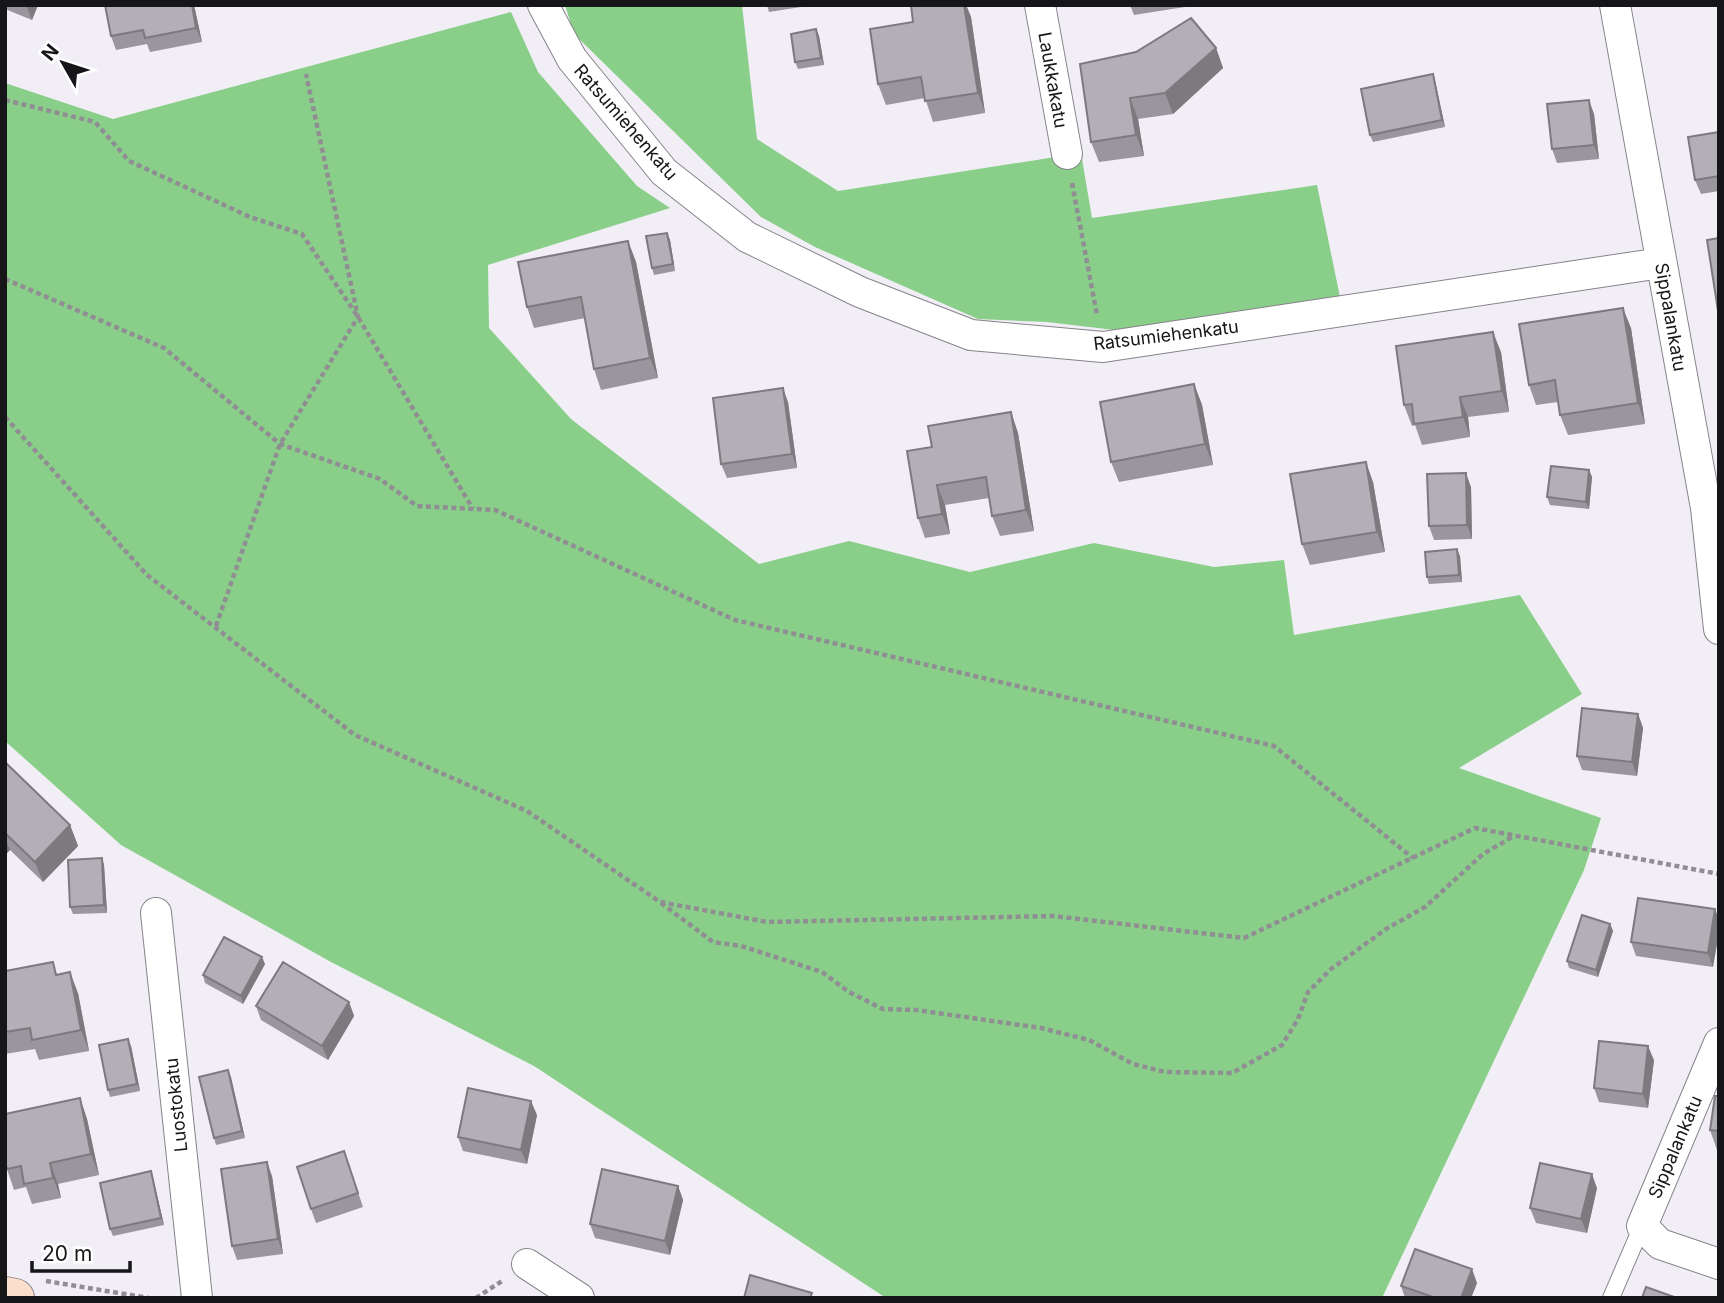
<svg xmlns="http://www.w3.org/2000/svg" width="1724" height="1303" viewBox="0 0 1724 1303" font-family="Inter,sans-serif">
	<rect width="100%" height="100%" fill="#f1eef6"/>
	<path fill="#89cf89" d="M565,5h177l15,134 81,52 243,-38 11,65 225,-33 23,112 -217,34 -76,-9 -69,-3 -163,-72 -54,-30 -187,-183z
		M511,12l27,60 99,114 33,22 -182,57 1,63 82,91 188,145 90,-23 121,31 124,-29 120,24 70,-7 10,75 226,-40 62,99 -123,74 142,50 -17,52 -202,428h-496l-352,-232 -203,-104 -210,-117 -116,-104v-658l108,36z"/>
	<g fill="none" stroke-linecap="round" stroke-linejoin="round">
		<defs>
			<path id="lane" d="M1611,1298l31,-72"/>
			<path id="street" d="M543,5l29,54 92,113 83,65 113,55 111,43 132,12 558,-84
				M1040,5l27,149
				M1615,5l91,503 13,121
				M156,913l41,385
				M1719,1043l-77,183 18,18 59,20
				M527,1264l52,34"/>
			<path id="secondary" d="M5,1296l10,2"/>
		</defs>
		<use href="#lane" stroke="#86838a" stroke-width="18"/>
		<use href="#street" stroke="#86838a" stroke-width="32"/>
		<use href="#secondary" stroke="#86838a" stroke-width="40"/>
		<path stroke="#908e93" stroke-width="4.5" stroke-dasharray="5 3.5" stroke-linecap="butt" d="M5,100l90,22 34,39 121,56 52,17 56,83 115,192
			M1072,183l25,132
			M5,279l159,69 116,96 100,35 37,27 78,4 240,110 539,126 139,112
			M5,417l142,158 208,160 172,76 133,91 107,20 286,-6 191,22 231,-110 244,46
			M216,626l64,-182 78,-127 -52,-243
			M661,903l52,39 28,4 81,26 27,20 34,17 34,1 124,18 48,12 44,24 32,8 67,1 50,-28 16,-26 10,-27 23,-23 55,-40 39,-22 58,-53 31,-18
			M46,1281l103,17
			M476,1298l26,-17"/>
		<use href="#lane" stroke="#fff" stroke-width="16"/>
		<use href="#street" stroke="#fff" stroke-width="30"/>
		<use href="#secondary" stroke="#fcdecd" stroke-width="38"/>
	</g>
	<path fill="#99969d" d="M5,5h33l-6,15 -27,-11z
		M105,5h89l8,37 -52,10 -3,-8 -31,6 -5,-14z
		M767,5h34v2l-32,5z
		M911,5h55l5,12 14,96 -52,9 -8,-24 -39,7 -8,-21 35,-62z
		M1130,5h55v2l-51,8z
		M816,29l3,7 5,29 -26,4 -3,-7z
		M1216,48l7,20 -50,46 -35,5 6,37 -45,6 -8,-20 -11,-78z
		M1435,81l10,46 -72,15 -3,-7z
		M1594,114l5,45 -42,4 -5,-14z
		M1719,132v59l-18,3 -6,-14z
		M667,233l3,7 5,31 -21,4 -2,-7z
		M628,241l8,21 22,116 -57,12 -7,-21 -9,-51 -51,10 -7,-21z
		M1631,328l14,96 -77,11 -8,-20 -2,-13 -22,3 -7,-20z
		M1501,352l8,60 -41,5 2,20 -48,8 -7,-20 -3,1 -8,-21z
		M1194,384l8,21 11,60 -94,17 -8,-20z
		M788,402l9,66 -70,10 -6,-14z
		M1011,412l7,21 16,98 -34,5 -8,-20 -3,-18 -44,7 5,29 -25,4 -7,-20 14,-71z
		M1589,470l3,7 -3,32 -39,-4 -3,-8z
		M1373,482l12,70 -75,13 -8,-21z
		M1471,487l1,52 -38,1 -5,-14z
		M1460,556l2,26 -33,2 -2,-7z
		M1638,714l5,14 -6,48 -55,-6 -5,-14z
		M5,766l65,59 8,21 -35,36 -33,-32 -5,5z
		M102,858l2,7 3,48 -34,1 -3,-7z
		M1715,909l-2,58 -77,-11 -5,-14z
		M1610,924l3,7 -15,46 -29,-9 -2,-7z
		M265,964l-22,40 -38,-21 -2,-8z
		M5,971l53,4 20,18 11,58 -50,9 -4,-11 -30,5z
		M349,1002l5,14 -26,44 -67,-40 -5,-14z
		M131,1046l9,45 -30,6 -2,-7z
		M1654,1060l-6,48 -49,-6 -5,-14z
		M228,1070l17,68 -29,7 -2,-7z
		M1719,1096v55l-2,-1 -7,-20z
		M80,1098l7,21 12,56 -41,9 3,14 -29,6 -6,-17 -12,3 -7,-21z
		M537,1115l-10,49 -64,-13 -5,-14z
		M349,1165l14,42 -47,16 -5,-14z
		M151,1171l13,54 -51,11 -3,-7z
		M272,1176l11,78 -46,6 -5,-14z
		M678,1186l5,14 -13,55 -75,-17 -5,-14z
		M1597,1188l-10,45 -51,-10 -6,-15z
		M1477,1283l-6,15h-66l-4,-12z"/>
	<path fill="#7d7a7f" d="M26,5h12l-6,15z
		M192,5h2l8,37 -6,-14z
		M964,5h2l5,12 14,96 -7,-20z
		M816,29l3,7 5,29 -3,-7z
		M1216,48l7,20 -50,46 -8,-21z
		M1433,74l2,7 10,46 -3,-7z
		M1130,98l8,21 6,37 -8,-21z
		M1589,100l5,14 5,45 -5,-14z
		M667,233l3,7 5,31 -2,-7z
		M628,241l8,21 22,116 -8,-20z
		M1623,308l8,20 14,96 -7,-21z
		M1493,332l8,20 8,60 -7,-21z
		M1194,384l8,21 11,60 -8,-21z
		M783,388l5,14 9,66 -5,-14z
		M1460,397l8,20 2,20 -7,-20z
		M1011,412l7,21 16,98 -8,-21z
		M1366,462l7,20 12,70 -8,-20z
		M1589,470l3,7 -3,32 -3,-7z
		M1466,473l5,14 1,52 -5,-14z
		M937,485l8,20 5,29 -8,-20z
		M1457,549l3,7 2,26 -3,-7z
		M1638,714l5,14 -6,48 -5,-14z
		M70,825l8,21 -35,36 -8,-20z
		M5,838l5,12 -5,5z
		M102,858l2,7 3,48 -3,-8z
		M1715,909l4,10v14l-6,34 -5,-14z
		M1610,924l3,7 -15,46 -2,-7z
		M262,957l3,7 -22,40 -2,-8z
		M70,972l8,21 11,58 -8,-21z
		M349,1002l5,14 -26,44 -6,-14z
		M128,1039l3,7 9,45 -3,-7z
		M1648,1046l6,14 -6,48 -5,-14z
		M228,1070l3,7 14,61 -3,-7z
		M80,1098l7,21 12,56 -8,-21z
		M531,1101l6,14 -10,49 -6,-14z
		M267,1162l5,14 11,78 -5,-15z
		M50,1163l8,21 3,14 -8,-20z
		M151,1171l2,7 11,47 -3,-7z
		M1592,1174l5,14 -10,45 -6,-14z
		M678,1186l5,14 -13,55 -5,-14z
		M1472,1269l5,14 -6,15h-10z"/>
	<path fill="#b2afb6" stroke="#7d7a7f" stroke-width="2" d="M105,5h87l4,23 -51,10 -2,-8 -32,6z
		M911,5h53l14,88 -53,8 -4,-24 -43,7 -8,-55 43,-7z
		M1191,18l25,30 -51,45 -35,5 6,37 -45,7 -11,-78 56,-12z
		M816,29l5,29 -26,4 -4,-28z
		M1433,74l9,46 -72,15 -9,-46z
		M1589,100l5,45 -42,4 -5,-45z
		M1719,132v44l-24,4 -7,-43z
		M667,233l6,31 -21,4 -6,-32z
		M1719,238v79l-12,-77z
		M628,241l22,117 -56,11 -13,-72 -54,10 -9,-45z
		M1623,308l15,95 -78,12 -5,-35 -26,5 -10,-61z
		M1493,332l9,59 -42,6 3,20 -49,7 -2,-20 -8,1 -8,-59z
		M1194,384l11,60 -94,18 -11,-60z
		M783,388l9,66 -71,10 -8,-66z
		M1011,412l15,98 -34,6 -6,-39 -49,8 5,29 -24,4 -11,-67 25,-4 -4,-21z
		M1366,462l11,70 -75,12 -12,-70z
		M1551,466l38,4 -3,32 -39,-5z
		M1466,473l1,52 -38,1 -2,-52z
		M1457,549l2,26 -32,2 -2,-25z
		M1582,708l56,6 -6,48 -55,-6z
		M7,764l63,61 -35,37 -30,-29v-67z
		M102,858l2,47 -34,2 -2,-47z
		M1638,898l77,11 -7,44 -77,-11z
		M1582,915l28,9 -14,46 -29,-9z
		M224,937l38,20 -21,39 -38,-21z
		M53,962l3,13 14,-3 11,58 -49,10 -2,-12 -25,4v-61z
		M283,962l66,40 -27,44 -66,-40z
		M128,1039l9,45 -29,6 -9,-45z
		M1599,1041l49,5 -5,48 -49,-6z
		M228,1070l14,61 -28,7 -15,-61z
		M468,1088l63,13 -10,49 -63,-13z
		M1715,1096h4v35l-9,-1z
		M80,1098l11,56 -41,9 3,15 -29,6 -3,-18 -14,3 -2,-6v-49z
		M344,1151l14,42 -47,16 -14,-42z
		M267,1162l11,77 -46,7 -11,-77z
		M1540,1163l52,11 -11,45 -51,-11z
		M602,1169l76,17 -13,55 -75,-17z
		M151,1171l10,47 -51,11 -10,-46z
		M1415,1249l57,20 -11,29h-25l-35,-12z
		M750,1275l62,18 -2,5h-66z
		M1646,1287l31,11h-35z"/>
	<g text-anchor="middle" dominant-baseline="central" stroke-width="5" stroke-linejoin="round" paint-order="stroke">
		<g font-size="18" fill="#161518" stroke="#fff">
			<text transform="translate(1053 80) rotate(80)">Laukkakatu</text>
			<text transform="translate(626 122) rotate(49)">Ratsumiehenkatu</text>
			<text transform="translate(1671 317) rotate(80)">Sippalankatu</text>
			<text transform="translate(1166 335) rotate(-7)">Ratsumiehenkatu</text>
			<text transform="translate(176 1105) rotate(-96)">Luostokatu</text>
			<text transform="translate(1675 1147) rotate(-67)">Sippalankatu</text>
		</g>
	</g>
	<rect width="1724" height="1303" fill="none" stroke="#161518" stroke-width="14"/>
	<g transform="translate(63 63) rotate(309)" stroke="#ffffff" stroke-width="5" paint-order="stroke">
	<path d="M0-5L12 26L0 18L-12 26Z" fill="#161518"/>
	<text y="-10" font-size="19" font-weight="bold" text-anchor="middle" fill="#161518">N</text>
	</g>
	<path d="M32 1261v10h98v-10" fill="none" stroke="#161518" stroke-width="3.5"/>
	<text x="42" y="1261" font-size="21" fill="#161518" stroke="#ffffff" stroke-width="5" paint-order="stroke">20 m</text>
</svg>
